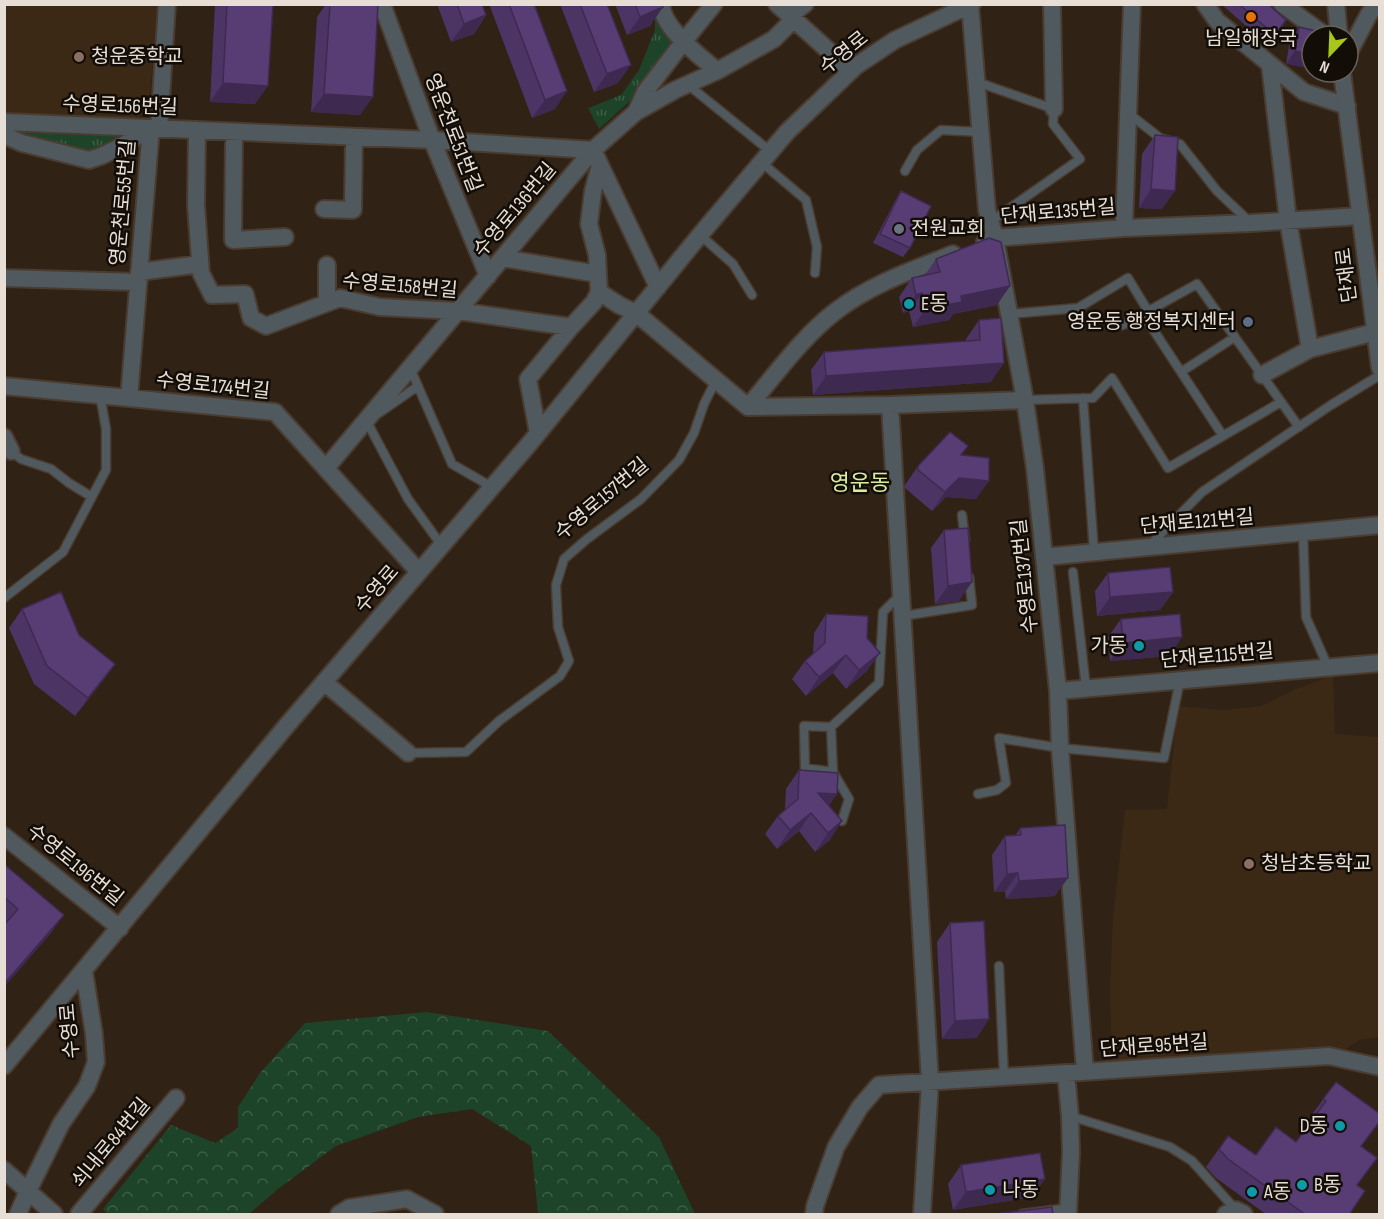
<svg xmlns="http://www.w3.org/2000/svg" width="1384" height="1219" viewBox="0 0 1384 1219" font-family="'Sofia Sans Condensed','Noto Sans KR',sans-serif">
	<defs>
		<pattern id="forest-crowns" width="20" height="18" patternUnits="userSpaceOnUse" patternTransform="scale(1.5)"><rect width="20" height="18" fill="#1d4328"/><path d="M2 6a3 3 0 1 1 6 0M12 15a3 3 0 1 1 6 0" fill="none" stroke="#3e5e46"/></pattern>
		<pattern id="park-tufts" width="24" height="20" patternUnits="userSpaceOnUse" patternTransform="scale(1.5)"><rect width="24" height="20" fill="#1d4328"/><path d="M3 7l-1-3M5 7V3M7 7l1-3M15 17l-1-3M17 17v-4M19 17l1-3" fill="none" stroke="#3e5e46"/></pattern>
	</defs>
	<rect width="100%" height="100%" fill="#302215"/>
	<path fill="#3b2916" d="M5,4l152,1 -8,104 -12,10 -132,-6z
		M1333,675l2,59 44,3v300l-19,3 -16,10 -232,11 -2,-72 3,-71 12,-108 42,-1 11,-103 44,4 39,-4 33,-16z"/>
	<path fill="url(#forest-crowns)" d="M427,1012l121,19 111,106 36,77h-157l-7,-68 -59,-37 -54,8 -82,29 -58,43 -29,25h-142l-4,-5 68,-84 44,18 23,-15v-21l22,-34 45,-50z"/>
	<path fill="url(#park-tufts)" d="M655,18l18,26 -44,58 -30,27 -11,-21 33,-13 18,-25 16,-40z
		M14,131l114,5 -41,18 -50,-11z"/>
	<g fill="none" stroke-linecap="round" stroke-linejoin="round">
		<defs>
			<path id="service" d="M977,82l77,27 -1,15 27,35 -90,63
				M687,84l83,67
				M1128,113l32,25 20,6 37,47 34,32
				M761,162l45,38 11,47 -2,26
				M905,171l12,-21 24,-20 40,2
				M700,235l33,29 19,31
				M1009,314l69,-6 50,-30 20,33
				M1143,314l80,122
				M1123,325l74,-41 102,143
				M410,368l42,96 40,23
				M1181,372l54,-35
				M1083,398l11,154
				M1025,400l68,-2 19,-20 56,90 113,-66
				M379,413l39,-27
				M366,420l42,79 34,47
				M11,451l10,8 30,10 18,14 23,14
				M962,515l3,25
				M1303,532l3,85 22,50
				M1149,546l53,-54 129,-87 49,-30
				M1073,572l13,116
				M4,598l59,-46 43,-82v-41l-6,-34
				M903,616l69,-11 -3,-28
				M831,727l-27,-1 1,42 28,4
				M408,753l58,-1 33,-31 61,-45 9,-15 -11,-34 -2,-42 8,-26 23,-20 54,-40 38,-39 15,-27 10,-29 12,-24
				M978,794l19,-4 9,-7 -7,-45 61,10 104,10 16,-78
				M842,821l7,-22 -16,-27 -2,-45 48,-44 4,-71 18,-18
				M999,966l5,111
				M1070,1116l100,31 22,14 44,49
				M1022,1214l47,-6"/>
			<path id="minor" d="M382,4l50,136 56,136
				M661,4c2,25 38,51 56,67
				M777,4l74,67
				M970,4l17,206 8,28 30,162 10,69 23,222 2,57 25,324
				M1052,4l2,105
				M1205,4l12,17 87,71 43,14
				M790,15l15,-11
				M1270,65l18,155 22,129
				M636,112l9,-20 39,-51 30,-37
				M4,122l428,18 161,10 65,137
				M159,129l8,-125
				M197,130l-1,75 5,68 11,22 33,-1 6,24 15,8 74,-28 40,9 78,4 113,16 23,-25 5,-10 -2,-37 -8,-31 4,-33 7,-26
				M234,132l-1,108 52,-3
				M4,135l18,8 67,17 12,-4 17,-8 33,-20
				M324,209l29,1 1,-73
				M1124,228l8,-224
				M985,242l10,-4 129,-10 127,-5 110,-7
				M503,258l95,16
				M327,265v37
				M139,272l61,-8
				M4,278l134,4
				M599,292l20,13 17,8 112,94 142,-2 135,-5
				M1262,375l48,-26 65,-17
				M4,386l271,26 144,160
				M129,398l22,-270
				M890,405l40,677 -8,132
				M748,407c27,-32 55,-71 88,-96 35,-27 77,-41 117,-57
				M538,433l-10,-54 43,-52
				M4,437l7,14
				M326,468l267,-318 43,-38 39,-22 42,-19 57,-32 20,-20
				M1044,557l336,-32
				M324,682l84,71
				M1058,691l322,-28
				M4,836l116,92
				M4,1066l284,-342 242,-281 170,-208 87,-103 69,-66 39,-26 77,-36
				M1066,1073l4,43 1,36 -3,62
				M4,1170l50,44
				M18,1214l10,-23 33,-67 26,-38 9,-24 -2,-28 -10,-63
				M79,1214l97,-116
				M339,1214l10,-6 58,-9 28,15
				M814,1214l1,-8 21,-59 24,-40 19,-22 450,-29 51,11
				M1226,1214l10,-4 8,4"/>
			<path id="tertiary" d="M1282,4l44,32
				M1336,4l3,32
				M1348,54l21,-40 8,-10
				M1342,72l38,296"/>
		</defs>
		<use href="#service" stroke="#4a3c30" stroke-width="11"/>
		<use href="#minor" stroke="#4a3c30" stroke-width="20"/>
		<use href="#tertiary" stroke="#4a3c30" stroke-width="20"/>
		<use href="#service" stroke="#50595e" stroke-width="8"/>
		<use href="#minor" stroke="#50595e" stroke-width="16"/>
		<use href="#tertiary" stroke="#50595e" stroke-width="16"/>
	</g>
	<path fill="#4c3464" d="M215,4h58l-18,100 -45,-2z
		M326,4h52l-18,111 -49,-3 6,-95z
		M437,4h45l4,11 -12,19 -23,8z
		M489,4h45l21,105 -23,9z
		M560,4h47l11,79 -24,9z
		M615,4h47l-12,22 -23,9z
		M1221,4h47l12,26 -12,15z
		M1299,27l39,9 -52,28 4,-24z
		M1155,135l7,74 -23,-1 3,-54z
		M901,191l9,57 -7,9 -30,-14 22,-42z
		M936,259l61,46 -44,9 -4,6 -36,7 -4,-16 -6,2 -4,-16 13,-19 13,-3z
		M979,320l12,62 -178,13 -2,-25 13,-18 142,-11v-2z
		M962,455l14,44 -30,-2 -14,14 -27,-23v-3l13,-19z
		M944,530l15,71 -24,3 -4,-56z
		M1108,573l65,19 -13,18 -63,6 -2,-25z
		M22,609l57,26 36,29 -13,18 -27,34 -41,-32 -25,-56z
		M826,614l41,57 -21,18 -13,-16 -27,23 -14,-17 13,-18 8,-7 1,-21z
		M1121,619l49,37 -60,5 -2,-24z
		M799,770l38,24 -8,11 1,35 -15,12 -16,-21 -22,18 -12,-15 13,-18 7,-6 1,-21z
		M1020,828l35,68 -49,3 -1,-7h-11l-2,-37 13,-19h10z
		M4,864l47,69 -47,54z
		M950,923l27,115 -35,1 -5,-97z
		M1336,1082l25,65 -4,38 -8,30h-82l-51,-37 -10,-11 22,-31 28,19 40,-13 17,-23 -3,-2z
		M961,1165l84,14 -13,18 -79,13 -5,-26z"/>
	<path fill="#3e2a51" d="M663,7l-13,19 -23,9 13,-18z
		M486,15l-12,19 -23,8 13,-18z
		M1295,51l17,4v14l-26,-5z
		M631,65l-13,18 -24,9 13,-18z
		M223,83l45,3 -13,18 -45,-2z
		M567,91l-12,18 -23,9 13,-18z
		M324,94l49,3 -13,18 -49,-3z
		M1151,189l24,2 -13,18 -23,-1z
		M1010,286l-13,19 -44,9 -4,6 -36,7 13,-18 35,-13z
		M922,293l-13,18 -6,2 13,-18z
		M1004,363l-13,19 -178,13 13,-19z
		M959,478l30,3 -13,18 -30,-2 -14,14 13,-19z
		M972,582l-13,19 -24,3 13,-18z
		M1173,592l-13,18 -63,6 13,-19z
		M1182,637l-12,19 -60,5 13,-18z
		M880,653l-13,18 -21,18 13,-19z
		M846,655l-13,18 -27,23 13,-19z
		M115,664l-13,18 -27,34 13,-18z
		M818,793l19,1 -13,18z
		M811,813l-12,18 -22,18 13,-19z
		M842,821l-12,19 -15,12 13,-19z
		M1018,873l-13,19h-11l13,-18z
		M1068,878l-13,18 -49,3 13,-18z
		M64,915l-13,18 -47,54v-3z
		M989,1019l-12,19 -35,1 13,-18z
		M1045,1179l-13,18 -79,13 13,-18z"/>
	<path fill="#583c74" stroke="#3e2a51" stroke-width="1.5" d="M227,4h46l-5,82 -45,-3z
		M330,4h48l-5,93 -49,-3z
		M457,4h25l4,11 -22,9z
		M509,4h25l33,87 -22,9z
		M580,4h27l24,61 -24,9z
		M635,4h27l1,3 -23,10z
		M1239,4h29l18,16 -11,15z
		M1299,27l39,9h-26v19l-17,-4z
		M1155,135l23,2 -3,54 -24,-2z
		M901,191l30,15 -21,42 -30,-14z
		M989,238l12,4 9,44 -49,10 1,6 -36,7 -4,-16 -6,2 -4,-17 28,-6 -4,-13z
		M1001,318l3,45 -178,13 -2,-24 156,-12 -1,-20z
		M950,432l18,14 -7,9 28,3v23l-30,-3 -14,14 -27,-22v-4z
		M968,528l4,54 -24,4 -4,-56z
		M1170,567l3,25 -63,5 -2,-24z
		M61,592l18,43 36,29 -27,34 -41,-32 -25,-57z
		M826,614l42,2 -1,22 13,15 -21,17 -13,-15 -27,22 -14,-16 20,-18z
		M1180,614l2,23 -59,6 -2,-24z
		M799,770l39,3 -1,21 -19,-1 24,28 -14,12 -17,-20 -21,17 -12,-14 20,-17z
		M1065,825l3,53 -49,3 -1,-8 -11,1 -2,-38 16,-1 -1,-7z
		M4,864l60,51 -60,69v-59l14,-16 -14,-12z
		M984,921l5,98 -34,2 -5,-98z
		M1336,1082l44,32v7l-19,25 16,12 -20,27 8,6 -16,24h-43l-78,-56 -9,-10 9,-13 28,19 20,-28 20,15 30,-41 -3,-2z
		M1040,1153l5,26 -79,13 -5,-27z
		M1052,1207l1,8h-65z"/>
	<circle fill="#e8710a" stroke="#130d08" stroke-width="2" cx="1251" cy="17" r="6"/>
	<g fill="#8d6e63" stroke="#130d08" stroke-width="2">
		<circle cx="79" cy="57" r="6"/>
		<circle cx="1249" cy="864" r="6"/>
	</g>
	<circle fill="#6b7280" stroke="#130d08" stroke-width="2" cx="899" cy="229" r="6"/>
	<g fill="#0f9aa8" stroke="#130d08" stroke-width="2">
		<circle cx="909" cy="304" r="6"/>
		<circle cx="1139" cy="646" r="6"/>
		<circle cx="1340" cy="1126" r="6"/>
		<circle cx="1302" cy="1185" r="6"/>
		<circle cx="990" cy="1190" r="6"/>
		<circle cx="1252" cy="1192" r="6"/>
	</g>
	<circle fill="#5c6f8a" stroke="#130d08" stroke-width="2" cx="1248" cy="322" r="6"/>
	<g text-anchor="middle" dominant-baseline="central" stroke-width="5" stroke-linejoin="round" paint-order="stroke">
		<g font-size="20" fill="#e7ded5" stroke="#130d08" text-anchor="start">
			<text x="1251" y="39" text-anchor="middle">남일해장국</text>
			<text x="91" y="57">청운중학교</text>
			<text x="911" y="229">전원교회</text>
			<text x="921" y="304">E동</text>
			<text x="1236" y="322" text-anchor="end">영운동 행정복지센터</text>
			<text x="1127" y="646" text-anchor="end">가동</text>
			<text x="1261" y="864">청남초등학교</text>
			<text x="1328" y="1126" text-anchor="end">D동</text>
			<text x="1314" y="1185">B동</text>
			<text x="1002" y="1190">나동</text>
			<text x="1264" y="1192">A동</text>
		</g>
		<g font-size="20" fill="#e7ded5" stroke="#130d08">
			<text transform="translate(844 53) rotate(-39)">수영로</text>
			<text transform="translate(120 106) rotate(2)">수영로156번길</text>
			<text transform="translate(453 133) rotate(69)">영운천로51번길</text>
			<text transform="translate(123 203) rotate(-85)">영운천로55번길</text>
			<text transform="translate(515 210) rotate(-50)">수영로136번길</text>
			<text transform="translate(1058 212) rotate(-5)">단재로135번길</text>
			<text transform="translate(1347 275) rotate(-97)">단재로</text>
			<text transform="translate(400 286) rotate(5)">수영로158번길</text>
			<text transform="translate(213 386) rotate(6)">수영로174번길</text>
			<text transform="translate(602 499) rotate(-40)">수영로157번길</text>
			<text transform="translate(1197 522) rotate(-5)">단재로121번길</text>
			<text transform="translate(1025 576) rotate(-96)">수영로137번길</text>
			<text transform="translate(377 589) rotate(-49)">수영로</text>
			<text transform="translate(1217 656) rotate(-5)">단재로115번길</text>
			<text transform="translate(75 865) rotate(39)">수영로196번길</text>
			<text transform="translate(70 1031) rotate(-95)">수영로</text>
			<text transform="translate(1154 1046) rotate(-4)">단재로95번길</text>
			<text transform="translate(111 1143) rotate(-50)">쇠내로84번길</text>
		</g>
		<g font-size="22" fill="#d9eca0" stroke="#130d08">
			<text x="860" y="483">영운동</text>
		</g>
	</g>
	<rect width="1384" height="1219" fill="none" stroke="#e7ded5" stroke-width="12"/>
	<g transform="translate(1330 54) rotate(203)"><circle r="28" fill="#130d08" stroke="#68615a" stroke-width="1.5"/>
	<path d="M0-4.5L10 22L0 15L-10 22Z" fill="#a9c71a"/>
	<text y="-9" font-size="16" font-weight="bold" text-anchor="middle" fill="#e7ded5">N</text>
	</g>
</svg>
